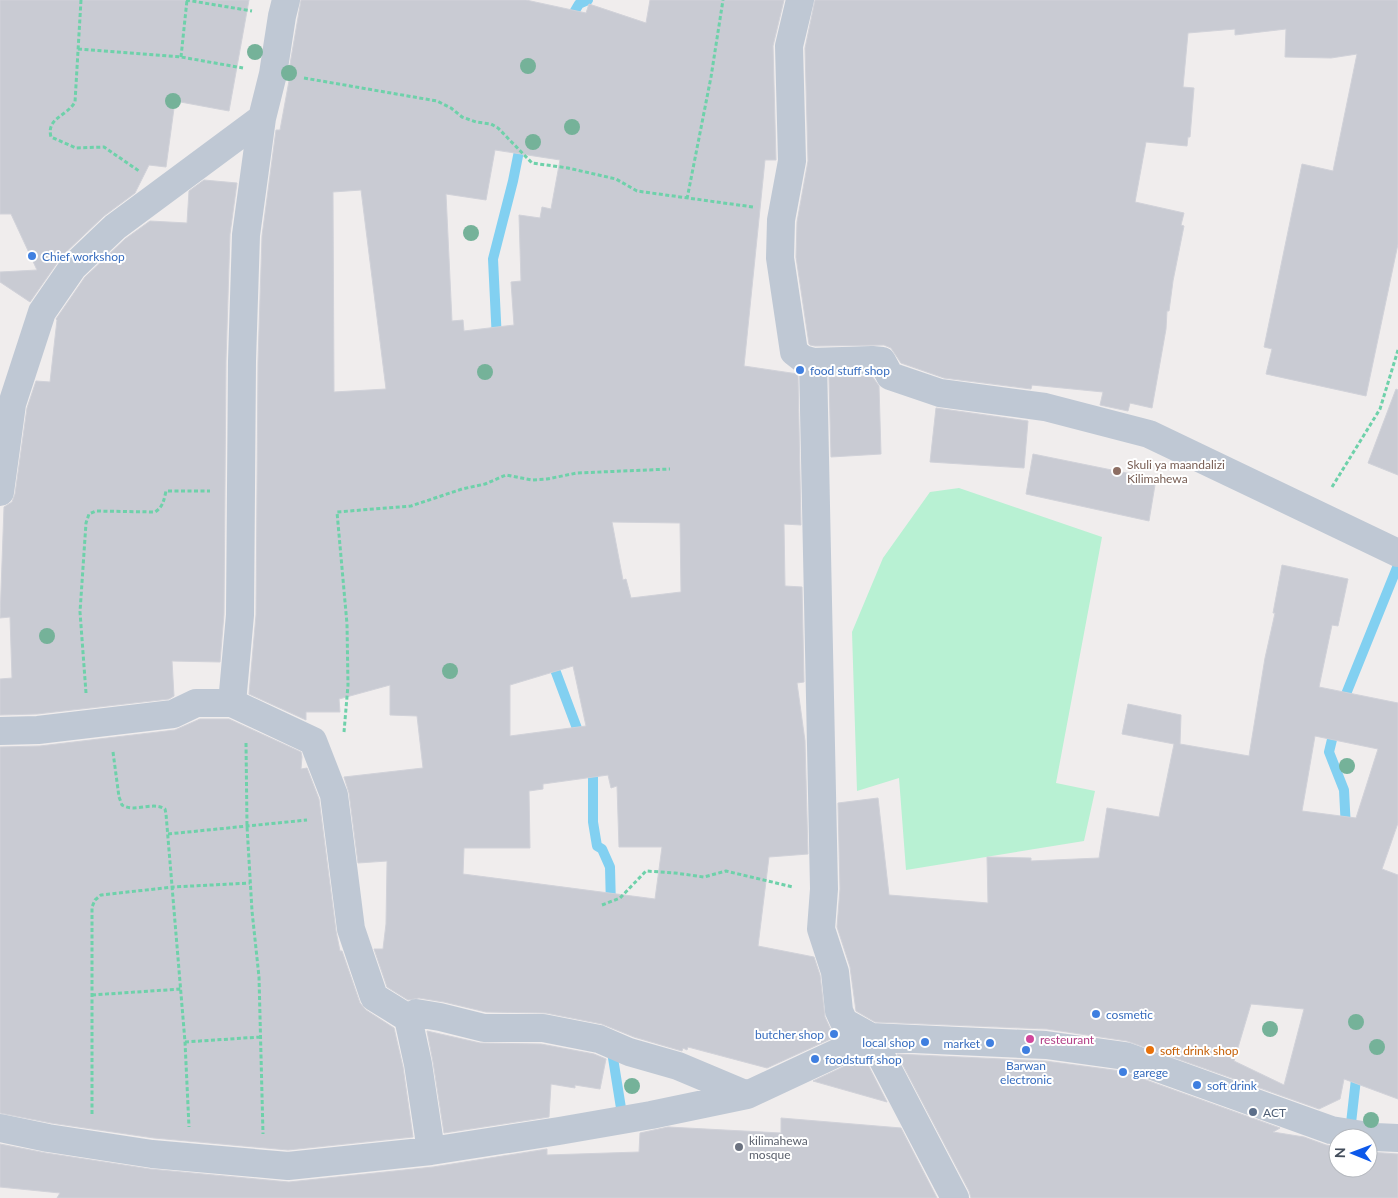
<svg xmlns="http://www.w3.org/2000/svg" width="1398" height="1198" viewBox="0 0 1398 1198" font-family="Lato,sans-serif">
	<rect width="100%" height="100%" fill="#f0eded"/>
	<path fill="#b8f1d3" d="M959,488l143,49 -46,246 39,8 -11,50 -178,29 -7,-92 -42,13 -5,-159 31,-74 47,-66z"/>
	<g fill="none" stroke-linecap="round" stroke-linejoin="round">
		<path stroke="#82d0f1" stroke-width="10" d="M569,21l10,-17 9,-4
			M497,341l-4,-82 20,-78 8,-40
			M551,659l30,80
			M1342,704l56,-139
			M1335,727l-6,25 15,38 2,39
			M591,765l2,4v53l4,24 5,3 8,18 1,40
			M613,1046v12l8,50
			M1350,1132l7,-62"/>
	</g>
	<path fill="#c9cbd3" stroke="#d1d2d9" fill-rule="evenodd" d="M0,0h249l-20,111 -54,-10 -9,66 -17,-2 -14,28 -31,23 -42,40 -32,46 -30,-20v-10l37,-2 -26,-56h-11z
		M301,0h225l60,13 3,-9 57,19 4,-23h134l-11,46 3,114h-11l-21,206 54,8 3,151 -17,-1 1,62 17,1 2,95 -7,1 8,58 3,113 -39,3 -11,89 56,11 6,18 5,42 5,11 7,8 -70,32 -79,-21 -1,3 -4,-2 -1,3 -48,-14 -32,-13 -56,-11 -60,-1 -42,-10 -25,-4 -11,2 -21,-13 -13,-38h9l3,-25 1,-61v-2l-29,2 -9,-70 -5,-16 79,-9 -6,-52 -27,-1v-30l-51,14 1,13h-34v8l-57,-26 7,-79 2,-254 4,-125 14,-106h4l11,-60h-2zM495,150l65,10 -9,49 -9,-2 -2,11 -21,-3 2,66 -10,1 3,43 -50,6 -1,-11 -11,1 -6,-127 40,6zM361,190l25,199 -52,3 -1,-200zM612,522l68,1 1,69 -50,6 -5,-19 -3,1zM573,666l13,60 -76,10v-51zM608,775l3,13 6,-2 2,61h43l-7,52 -192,-25 1,-26h66l-1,-57 14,-2v-5z
		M815,0h583v244l-32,152 -100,-22 6,-25 -8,-2 38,-183 31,7 24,-117 -26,4 -46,-1 1,-28 -51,6v-6l-47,4 -5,54 11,1 -4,49h-2l-1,9 -41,-4 -11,60 49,11 -3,12 3,1 -11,55 -4,30h-2l-1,18 -14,79 -22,-5 -2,8 -28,-6 3,-13 -71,-7 -1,4 -87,-11 -43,-15 -10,-15 -7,-3 -69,1 -5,-1 -1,-1 -13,-87 1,-35 11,-61 -3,-113z
		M204,180l33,3 -7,51 -4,127 -2,253 -4,48 -48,-1 2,35 -5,3 -132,15 -37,1v-36l12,-1 -2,-61 -10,1 4,-111 8,-5 3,-8 12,-86 9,-27 14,1 7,-62 -1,-1 29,-42 40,-38 25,-18 37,2 2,-32z
		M872,376l7,10 2,68 -50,3 -2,-80z
		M1396,389l2,1v85l-30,-12z
		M936,408l92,13 -4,47 -94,-6z
		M1033,454l123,25 -7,42 -123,-27z
		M1282,565l66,14 -10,47 -6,-1 -13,62 79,16v120l-16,46 16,6v224l-54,-20 -4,20 -21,10 -192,-68 -80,-12 -172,-7 -19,-11 -6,-44 -13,-40 3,-38 -2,-86 40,-5 11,97 99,8 -1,-46 44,1v3l68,-3 8,-50 52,9 15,-73 -52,-10 6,-30 53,11 -1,29 69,12 16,-98 10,-45h-2zM1315,736l63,13 -22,69 -54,-7zM1251,1004l53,5 -20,76 -50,-24z
		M200,719h29l72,33 1,5 -1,12 6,-1 12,31 17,132 4,20h2l18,52 6,7 28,18 9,39 10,70 -125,13 -134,-12 -103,-15 -51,-10v-366l40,-1 135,-16z
		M427,1031l53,12 61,1 53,10 12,5 -6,30 -25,-4v3l-24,-4 -2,33 -105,16 -11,-71z
		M897,1054l148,7 76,10 159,57 -7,4 31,5 22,8 12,2v21h30v-16l30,2v44h-427l-2,-7z
		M864,1057l23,45 -74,-21z
		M781,1118l120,10 36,70h-880l3,-5 -60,-6v-43l46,9 104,16 139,13 144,-15 114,-18v6l92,-3 1,-19 28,-6 113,6z"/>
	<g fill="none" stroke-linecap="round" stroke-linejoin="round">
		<path stroke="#6ed1aa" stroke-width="3" stroke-dasharray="4 2.5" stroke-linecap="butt" d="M81,0l-6,102c-9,15 -29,16 -24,35l25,11 28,-1 35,24
			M186,0l66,11
			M78,49l103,8 62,11
			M181,57l6,-57
			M304,78l133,23 14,7 11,9 14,5 15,2 7,4 34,35 36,5 48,11 21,12 116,16
			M687,199l24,-122 12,-77
			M1332,487l48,-78 18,-59
			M86,693l-6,-81 6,-89 3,-9 7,-3 59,1c8,-5 9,-12 11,-21h44
			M344,732l4,-47 -1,-61 -10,-112 74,-6 51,-17 23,-5 21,-9 26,5 15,-1 30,-6 93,-4
			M246,743l1,83 5,85 7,66 4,157
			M113,752l6,45 3,8c13,8 30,-4 43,4l1,5 19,228 4,85
			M168,834l139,-14
			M602,905l18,-7 26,-27 29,2 29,4 22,-6 67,16
			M92,995l89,-6
			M185,1042l75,-5
			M92,1114v-207l3,-7 6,-5 72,-8 77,-4"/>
		<path stroke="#bfc8d4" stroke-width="28" d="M286,0l-4,16 -9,58 -11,44 -16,117 -4,126 -2,254 -8,88 81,38 21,54 17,134 23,68 34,21 10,46 13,87
			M800,0l-11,46 3,115 -11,59 -1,38 14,94 9,7 10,3 11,527 -3,40 14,43 4,39 5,11 27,15 84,161
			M813,362l59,-2 10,1 8,15 50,17 105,14 104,27 249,119
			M0,492l12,-88 30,-92 31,-45 42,-40 147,-109
			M0,731l38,-1 135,-16 23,-11h36
			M408,1018l8,-5 24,4 44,11h59l56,11 30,13 49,14 69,29
			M0,1128l48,10 104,16 136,12 143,-15 128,-20 92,-16 96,-20 124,-58 175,8 79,11 206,74 44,7 23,1"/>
	</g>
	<g fill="#75b299">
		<circle cx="255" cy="52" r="8"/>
		<circle cx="528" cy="66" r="8"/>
		<circle cx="289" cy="73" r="8"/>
		<circle cx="173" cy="101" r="8"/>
		<circle cx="572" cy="127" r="8"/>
		<circle cx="533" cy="142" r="8"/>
		<circle cx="471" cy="233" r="8"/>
		<circle cx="485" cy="372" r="8"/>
		<circle cx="47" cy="636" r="8"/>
		<circle cx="450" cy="671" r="8"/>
		<circle cx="1347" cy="766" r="8"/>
		<circle cx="1356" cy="1022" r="8"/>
		<circle cx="1270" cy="1029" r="8"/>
		<circle cx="1377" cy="1047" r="8"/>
		<circle cx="632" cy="1086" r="8"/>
		<circle cx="1371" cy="1120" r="8"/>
	</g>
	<g fill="#3f7fe0" stroke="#fff" stroke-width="2">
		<circle cx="32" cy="256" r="5"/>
		<circle cx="800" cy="370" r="5"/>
		<circle cx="1096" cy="1014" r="5"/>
		<circle cx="834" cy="1034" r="5"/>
		<circle cx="925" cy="1042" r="5"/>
		<circle cx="990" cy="1043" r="5"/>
		<circle cx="1026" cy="1050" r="5"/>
		<circle cx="815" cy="1059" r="5"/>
		<circle cx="1123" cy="1072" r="5"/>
		<circle cx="1197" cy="1085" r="5"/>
	</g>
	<circle fill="#8d6e63" stroke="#fff" stroke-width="2" cx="1117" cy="471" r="5"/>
	<circle fill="#d1479c" stroke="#fff" stroke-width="2" cx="1030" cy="1039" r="5"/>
	<circle fill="#e8710a" stroke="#fff" stroke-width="2" cx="1150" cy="1050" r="5"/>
	<circle fill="#5c6f8a" stroke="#fff" stroke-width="2" cx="1253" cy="1112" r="5"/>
	<circle fill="#6b7280" stroke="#fff" stroke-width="2" cx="739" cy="1147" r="5"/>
	<g text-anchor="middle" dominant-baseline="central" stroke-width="4" stroke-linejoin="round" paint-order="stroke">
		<g font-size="12" fill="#366cbe" stroke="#fff" text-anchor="start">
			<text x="42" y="256">Chief workshop</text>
			<text x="810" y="370">food stuff shop</text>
			<text x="1106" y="1014">cosmetic</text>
			<text x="824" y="1034" text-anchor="end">butcher shop</text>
			<text x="915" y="1042" text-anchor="end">local shop</text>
			<text x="980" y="1043" text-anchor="end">market</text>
			<text x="825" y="1059">foodstuff shop</text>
			<text x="1026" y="1065" text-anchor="middle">Barwan<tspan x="1026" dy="14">electronic</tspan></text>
			<text x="1133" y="1072">garege</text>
			<text x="1207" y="1085">soft drink</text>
		</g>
		<g font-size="12" fill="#785e54" stroke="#fff" text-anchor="start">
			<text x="1127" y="464">Skuli ya maandalizi<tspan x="1127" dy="14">Kilimahewa</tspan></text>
		</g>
		<g font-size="12" fill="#b23c85" stroke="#fff" text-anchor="start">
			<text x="1040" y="1039">resteurant</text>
		</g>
		<g font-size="12" fill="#c56008" stroke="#fff" text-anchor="start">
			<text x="1160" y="1050">soft drink shop</text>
		</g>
		<g font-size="12" fill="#4e5e75" stroke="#fff" text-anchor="start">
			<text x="1263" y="1112">ACT</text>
		</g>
		<g font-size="12" fill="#5b616d" stroke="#fff" text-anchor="start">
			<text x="749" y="1140">kilimahewa<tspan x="749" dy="14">mosque</tspan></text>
		</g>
	</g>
	<g transform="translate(1353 1153) rotate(271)"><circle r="24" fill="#ffffff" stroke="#b4b8be"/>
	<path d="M0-4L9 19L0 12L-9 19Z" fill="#0d59ea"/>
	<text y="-8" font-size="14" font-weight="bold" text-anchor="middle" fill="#444e5c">N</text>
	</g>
</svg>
